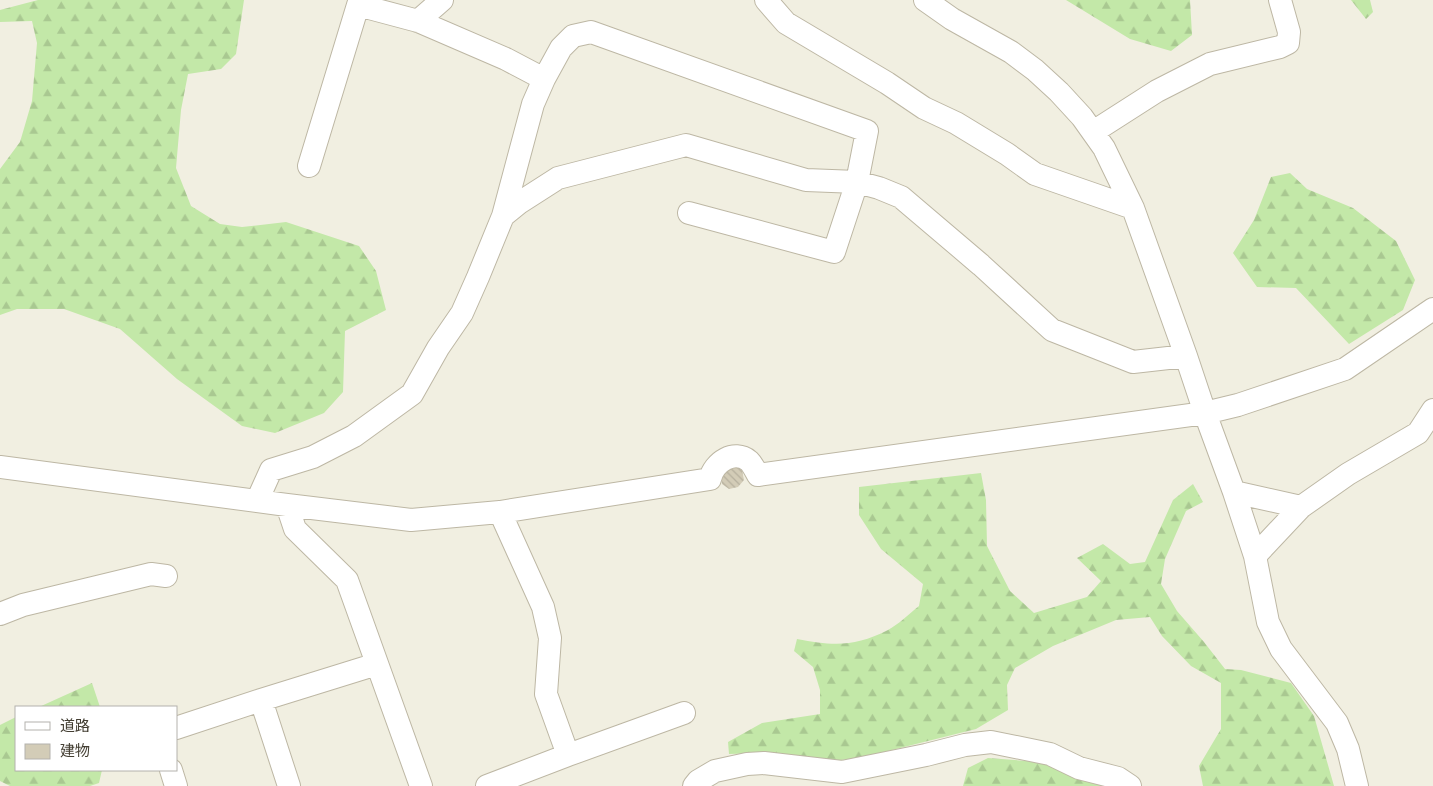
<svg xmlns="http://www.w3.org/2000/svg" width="1433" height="786" viewBox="0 0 1433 786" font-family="Mulish,'Noto Sans JP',sans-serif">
	<defs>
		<pattern id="forest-firs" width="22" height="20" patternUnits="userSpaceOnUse" patternTransform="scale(1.25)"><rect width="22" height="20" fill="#c3e8a8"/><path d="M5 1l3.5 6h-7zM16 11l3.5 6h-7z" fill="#a9c891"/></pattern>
		<pattern id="building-back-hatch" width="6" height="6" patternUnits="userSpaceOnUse" patternTransform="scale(1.25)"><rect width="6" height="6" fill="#d3ccb7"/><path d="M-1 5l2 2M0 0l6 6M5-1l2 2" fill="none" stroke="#b6b09e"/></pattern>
	</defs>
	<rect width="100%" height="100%" fill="#f1efe1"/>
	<path fill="url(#forest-firs)" d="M38,0h206l-8,54 -15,15 -33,5 -7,36 -5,58 15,38 29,18 22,3 44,-5 73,24 17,25 10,39 -41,21 -2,61 -19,21 -49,20 -33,-7 -65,-47 -57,-50 -56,-20h-47l-17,6v-146l20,-27 12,-41 5,-58 -5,-22 -32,1v-12z
		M1066,0h124l2,35 -21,16 -41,-12z
		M1351,0h19l3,12 -7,7z
		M1290,173l17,16 46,19 43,33 19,39 -12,30 -54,34 -53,-56 -39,-1 -24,-34 21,-33 17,-43z
		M981,473l5,27 1,46 23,45 24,22 53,-16 14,-16 -24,-23 26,-14 27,20 15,-2 28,-62 20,-16 10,18 -17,9 -21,48 -4,25 16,27 27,31 21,27 16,1 50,13 23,33 20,70h-131l-4,-20 22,-37v-46l-30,-17 -29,-30 -12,-19 -34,3 -63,26 -38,22 -8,17 1,25 -32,19 -112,28 -39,5 -64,-9 -32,1 -1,-12 34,-19 58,-9v-24l-7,-23 -19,-16 3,-12c36,7 58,8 91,-9 11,-6 21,-16 31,-24l4,-22 -42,-35 -22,-34v-28z
		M92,683l8,24h-61z
		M16,717v53h86l-3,13 -9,3h-80l-10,-5v-56z
		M988,758l52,4 70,24h-147l5,-18z"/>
	<path fill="url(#building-back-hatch)" d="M735,466l7,4 2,10 -6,7 -9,2 -7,-5 -1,-10z"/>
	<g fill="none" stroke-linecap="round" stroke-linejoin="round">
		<defs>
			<path id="street" d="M766,0l20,23 101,60 37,25 32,15 51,31 28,20 98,34
				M925,0l27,19 59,33 24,18 24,22 23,25 22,31 29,60 53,148 19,57 29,79 21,64 13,66 13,27 56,74 11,26 9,37
				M418,21l24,-21
				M1093,132l64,-41 53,-27 70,-17 8,-4 1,-11 -9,-32
				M309,166l49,-161 60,16 88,38 38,20
				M503,216l16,-13 39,-25 128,-33 120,35 51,2 22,6 22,9 80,68 71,65 81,32 53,-6
				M0,467l287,38 124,15 89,-8 210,-33c4,-17 24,-30 39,-18 4,4 6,9 9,14l447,-62 33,-8 107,-36 88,-60
				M1234,492l67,15
				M257,501l14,-31 42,-13 41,-21 58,-42 26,-46 24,-35 16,-36 25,-61 30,-112 11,-25 17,-31 12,-12 18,-4 276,99 -10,51 -23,70 -145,-39
				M287,505l8,24 52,51 74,206
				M1255,556l46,-49 47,-33 70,-41 15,-23
				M0,614l23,-9 128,-31 15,2
				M176,728l85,-28
				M568,755l116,-42
				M171,770l5,16
				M289,786l-28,-86 116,-36
				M487,786l81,-31 -22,-61 4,-56 -7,-31 -43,-95
				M694,786l4,-5 17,-10 32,-7 17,-1 78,9 84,-17 39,-10 26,-3 59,12 29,14 39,10 12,8"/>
		</defs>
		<use href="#street" stroke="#bdb7a4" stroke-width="24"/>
		<use href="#street" stroke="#fff" stroke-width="22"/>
	</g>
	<rect x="15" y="706" width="162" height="65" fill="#ffffff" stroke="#b4b2ad"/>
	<rect x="25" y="722" width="25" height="8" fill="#ffffff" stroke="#b4b2ad"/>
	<text x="60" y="731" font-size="15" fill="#433e32">道路</text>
	<rect x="25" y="744" width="25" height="15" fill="#d3ccb7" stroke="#b4b2ad"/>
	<text x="60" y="756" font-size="15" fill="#433e32">建物</text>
</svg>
